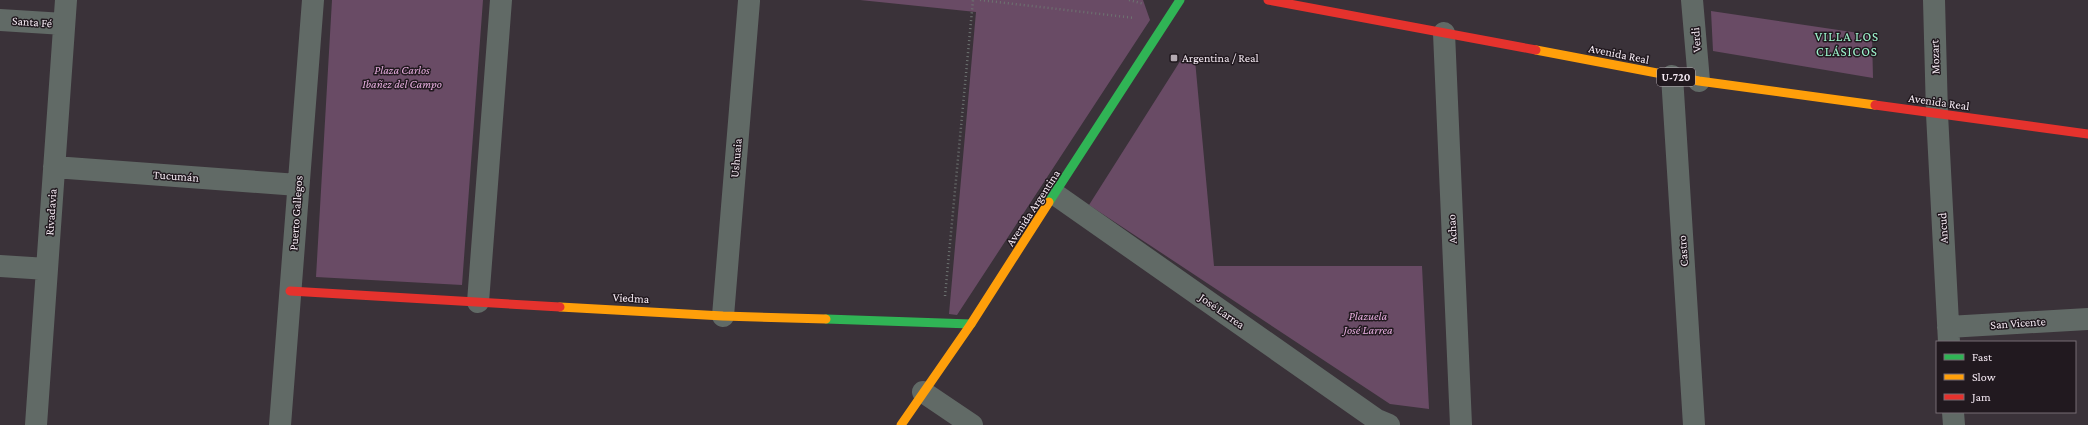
<svg xmlns="http://www.w3.org/2000/svg" width="2088" height="425" viewBox="0 0 2088 425" font-family="'Crimson Pro',serif">
	<rect width="100%" height="100%" fill="#3a3239"/>
	<path fill="#694b65" d="M332,0h151l-21,285 -146,-8z
		M860,0h283l7,20 -193,295 -8,-1 27,-302z
		M1711,11l161,24 1,43 -160,-27z
		M1184,55l11,5 19,206h208l7,143 -39,-5 -301,-199z"/>
	<g fill="none" stroke-linecap="round" stroke-linejoin="round">
		<path stroke="#6d7371" stroke-width="2.5" stroke-dasharray="1 3" stroke-linecap="butt" d="M980,0l155,18
			M1129,0l15,4
			M945,296l28,-296"/>
		<path stroke="#616a66" stroke-width="22" d="M1692,0l7,81
			M1934,0l3,114 12,228
			M0,20l64,4
			M1444,33l17,392
			M1672,76l22,349
			M54,167l244,18
			M1056,195l321,225 12,5
			M0,266l47,3
			M478,302l23,-302
			M723,316l26,-315
			M1948,327l140,-8
			M923,392l49,33
			M1953,412l1,13
			M36,425l30,-425
			M280,425l33,-425"/>
		<path stroke="#30b455" stroke-width="9" d="M1049,202l131,-202
			M826,319l145,5"/>
		<path stroke="#ff9f0a" stroke-width="9" d="M1536,50l163,31 176,24
			M560,307l163,9 103,3
			M901,425l70,-101 78,-122"/>
		<path stroke="#e5322d" stroke-width="9" d="M1268,0l268,50
			M1875,105l213,29
			M290,291l270,16"/>
	</g>
	<rect fill="#b4aab2" stroke="#21191f" stroke-width="1.5" x="1170" y="54" width="8" height="8" rx="2"/>
	<g text-anchor="middle" dominant-baseline="central" stroke-width="3" stroke-linejoin="round" paint-order="stroke">
		<rect fill="#21191f" stroke="#b5abb3" stroke-width="1" x="1657" y="68" width="38" height="18" rx="3"/>
		<g font-size="11" font-weight="bold" fill="#f5eaf3">
			<text x="1676" y="77">U-720</text>
		</g>
		<g font-size="12" fill="#f5eaf3" stroke="#21191f">
			<text transform="translate(32 22) rotate(4)">Santa Fé</text>
			<text transform="translate(1696 40) rotate(-94)">Verdi</text>
			<text transform="translate(1619 54) rotate(11)">Avenida Real</text>
			<text transform="translate(1935 57) rotate(-92)">Mozart</text>
			<text transform="translate(1939 102) rotate(8)">Avenida Real</text>
			<text transform="translate(736 158) rotate(-85)">Ushuaia</text>
			<text transform="translate(176 176) rotate(4)">Tucumán</text>
			<text transform="translate(1033 208) rotate(-57)">Avenida Argentina</text>
			<text transform="translate(51 212) rotate(-86)">Rivadavia</text>
			<text transform="translate(296 213) rotate(-86)">Puerto Gallegos</text>
			<text transform="translate(1943 228) rotate(-93)">Ancud</text>
			<text transform="translate(1452 229) rotate(-93)">Achao</text>
			<text transform="translate(1683 251) rotate(-94)">Castro</text>
			<text transform="translate(631 298) rotate(3)">Viedma</text>
			<text transform="translate(1222 311) rotate(35)">José Larrea</text>
			<text transform="translate(2018 323) rotate(-4)">San Vicente</text>
		</g>
		<g font-size="12" fill="#f5eaf3" stroke="#21191f" text-anchor="start">
			<text x="1182" y="58">Argentina / Real</text>
		</g>
		<g font-size="12" font-style="italic" fill="#e6adde" stroke="#21191f">
			<text x="402" y="70">Plaza Carlos<tspan x="402" dy="14">Ibañez del Campo</tspan></text>
			<text x="1368" y="316">Plazuela<tspan x="1368" dy="14">José Larrea</tspan></text>
		</g>
		<g font-size="13" letter-spacing="1" fill="#9ef5ce" stroke="#21191f">
			<text x="1847" y="36">VILLA LOS<tspan x="1847" dy="15">CLÁSICOS</tspan></text>
		</g>
	</g>
	<rect x="1936" y="341" width="140" height="72" fill="#21191f" stroke="#766d74"/>
	<rect x="1944" y="354" width="20" height="6" fill="#30b455" stroke="#766d74"/>
	<text x="1972" y="361" font-size="12" fill="#f5eaf3">Fast</text>
	<rect x="1944" y="374" width="20" height="6" fill="#ff9f0a" stroke="#766d74"/>
	<text x="1972" y="381" font-size="12" fill="#f5eaf3">Slow</text>
	<rect x="1944" y="394" width="20" height="6" fill="#e5322d" stroke="#766d74"/>
	<text x="1972" y="401" font-size="12" fill="#f5eaf3">Jam</text>
</svg>
